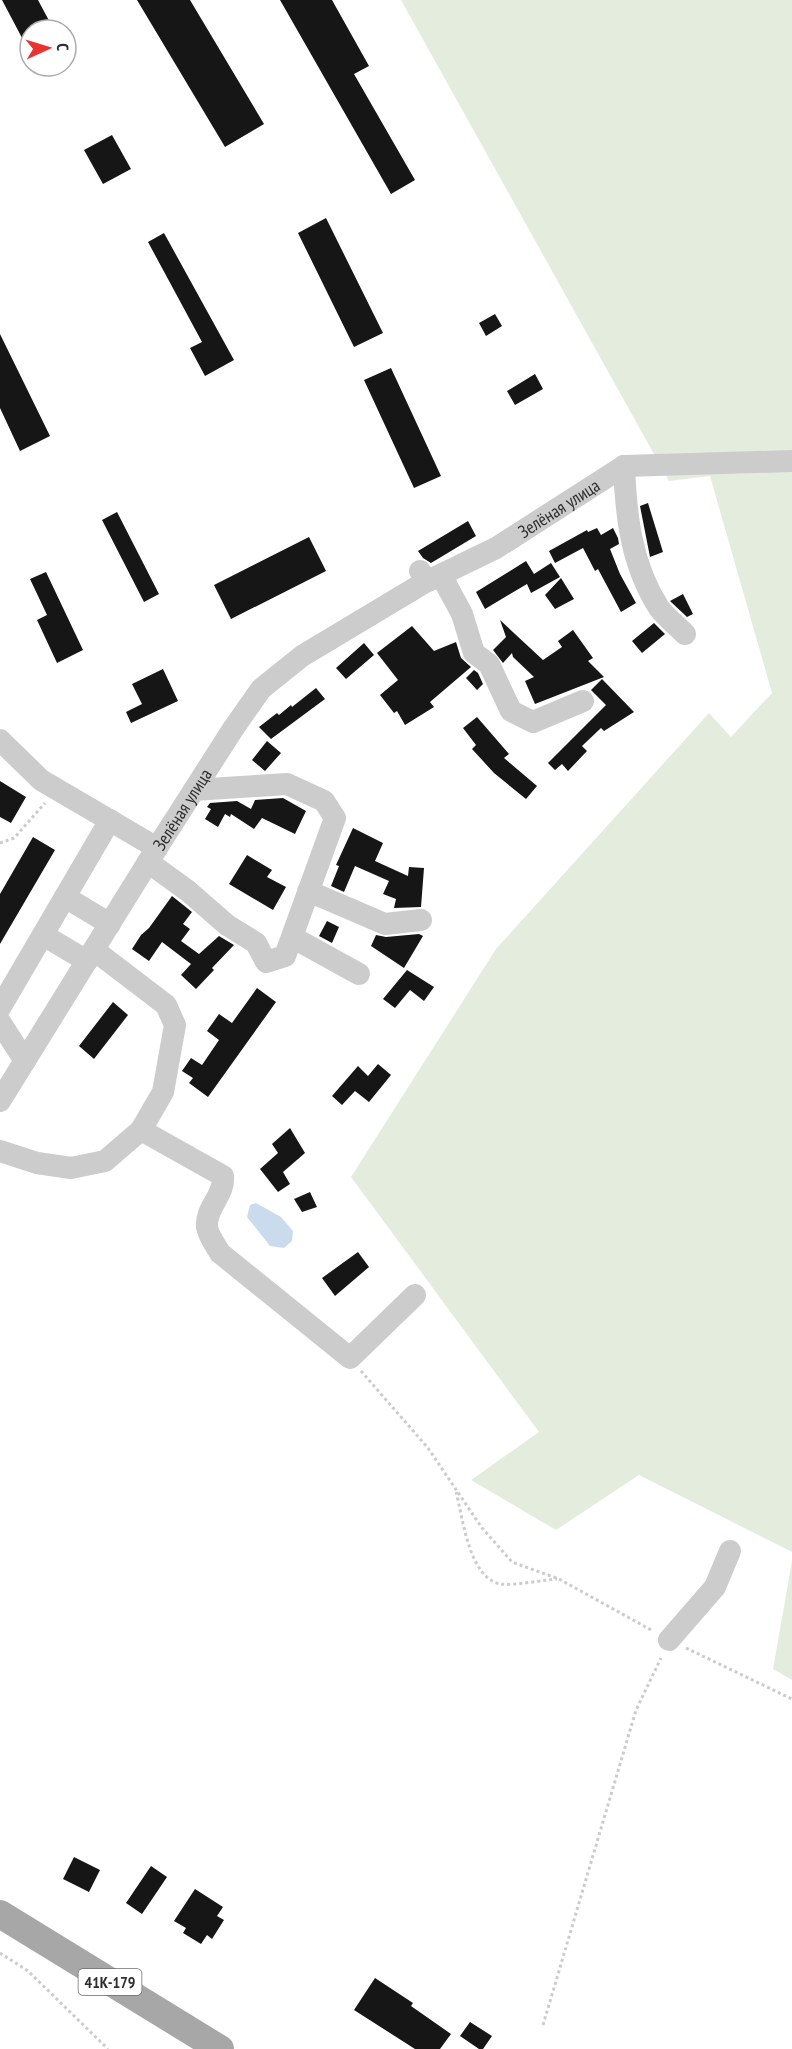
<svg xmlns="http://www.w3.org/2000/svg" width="792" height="2049" viewBox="0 0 792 2049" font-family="'PT Sans Narrow',sans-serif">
	<rect width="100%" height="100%" fill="#fff"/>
	<path fill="#e4eddd" d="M401,0h391v1552l-153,-77 -83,55 -85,-50 68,-48 -188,-255 145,-228 213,-236 22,24 41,-44 -62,-217 -41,5z
		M792,1561v119l-19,-11z"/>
	<path fill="#c9dbed" d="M256,1203l25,14 12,14 -1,10 -8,7 -14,-2 -23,-29 3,-12z"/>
	<path fill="#161616" d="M2,0h36l16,30h-24v23z
		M137,0h53l74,124 -39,23z
		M280,0h52l37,66 -15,8 61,106 -24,14z
		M112,135l19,34 -28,15 -19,-34z
		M326,218l57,115 -29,14 -56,-114z
		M164,233l70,127 -29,16 -15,-28 12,-6 -54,-100z
		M495,314l7,12 -16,10 -7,-13z
		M0,334l50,102 -30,15 -20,-43z
		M391,368l50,108 -27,12 -50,-108z
		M535,374l8,15 -28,16 -8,-14z
		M648,503l15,49 -13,5 -10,-51z
		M117,512l42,82 -15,8 -42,-82z
		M468,521l8,15 -45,27 -8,-5 -5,-7z
		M597,528l4,7 12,-7 5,10 1,6 -9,5 10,25 16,29 -15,9 -23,-43 -3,2 -12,-23 -28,15 -6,-12 38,-21 1,2z
		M309,537l17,34 -95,48 -17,-34z
		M526,561l8,13 17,-11 9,14 -29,16 -4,-9 -42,25 -9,-17z
		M46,572l37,78 -26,13 -20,-43 10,-5 -17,-36z
		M561,578l13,21 -19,10 -10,-14z
		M683,594l10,20 -6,3 -17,-16z
		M500,620l43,40 19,-13 -4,-6 15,-11 20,28 -5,3 16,16 -69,27 -10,-23 9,-4 -21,-20 -1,-4 -9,10 -10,-13 13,-13z
		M654,623l11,11 -23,19 -10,-12z
		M412,626l22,25 22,-9 5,16 10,9 -41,35 4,5 -29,18 -8,-14 -3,2 -14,-18 18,-15 -21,-27z
		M364,643l10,12 -28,24 -10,-11z
		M163,669l15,32 -47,22 -5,-11 16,-8 -10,-20z
		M474,670l4,3 5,11 -6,6 -11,-12z
		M602,679l32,33 -30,19 -3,-3 -19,18 5,5 -19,20 -6,-7 -7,6 -7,-7 58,-58 -15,-15z
		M316,688l9,11 -54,40 -12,-12 18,-14 2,2 12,-10 1,2z
		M477,717l32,37 -5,4 33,28 -11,13 -32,-26 -22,-24 4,-4 -13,-17z
		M267,741l14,12 -16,18 -13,-11z
		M0,781l26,16 -15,26 -11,-6z
		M283,798l23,13 -11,23 -33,-16 -8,11 -23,-15 -1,3 -5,-3 -7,13 -13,-8 6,-10 -4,-2 3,-4 27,-2 14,8 4,-9z
		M353,828l30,15 -8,18 33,15 1,-9 15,1 -3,39 -27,1 2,-9 -13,-5 6,-13 -34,-15 -11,26 -13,-6 8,-20 -3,-1z
		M33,837l22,13 -55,94v-50z
		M247,855l25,15 -5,7 19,10 -13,23 -44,-26z
		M172,896l20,16 -9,12 7,5 -9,12 18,13 20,-18 15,9 -22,23 2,2 -18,19 -15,-14 10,-11 -29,-22 -13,19 -17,-12 9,-14 8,-7z
		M327,921l12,6 -7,16 -13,-7z
		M419,934l4,2 -19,32 -33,-22 5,-11 10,2z
		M407,970l27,17 -10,14 -14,-11 -15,18 -12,-9z
		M257,988l19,14 -68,95 -19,-14 4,-5 -11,-7 9,-13 11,7 17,-25 -12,-9 12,-17 13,9z
		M113,1002l15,13 -34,44 -15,-13z
		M378,1064l13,11 -22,27 -14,-11 -13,14 -10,-9 26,-30 10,10z
		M290,1128l15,25 -22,19 7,12 -12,8 -18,-23 18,-16 -6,-9z
		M310,1192l7,15 -15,5 -8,-13z
		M358,1252l11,15 -34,29 -13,-18z
		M74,1857l26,13 -11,22 -26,-13z
		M151,1866l16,11 -25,37 -16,-11z
		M195,1889l28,18 -6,9 7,4 -12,19 -5,-4 -6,9 -18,-11 3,-5 -12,-7z
		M375,1978l38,25 -2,3 40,28 -11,15h-25l-61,-39z
		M470,2022l22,14 -9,13h-4l-19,-13z"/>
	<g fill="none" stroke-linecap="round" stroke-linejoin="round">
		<path stroke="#ccc" stroke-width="3" stroke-dasharray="3 3" stroke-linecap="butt" d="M0,843l14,-5 31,-35
			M361,1371l67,77 54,80 30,34 47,17 94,52
			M456,1492c7,26 13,87 45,92 10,2 43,-4 56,-5
			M686,1648l106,51
			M0,1953l28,18 80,78
			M543,2025l93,-315 25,-52"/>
		<g stroke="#ccc" stroke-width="22">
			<path d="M624,466c2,50 7,98 35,142 7,9 18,18 26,26"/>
			<path d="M624,466l168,-5"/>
			<path d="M441,575l21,39 12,39 15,11 22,47 22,11 50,-21"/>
			<path id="s1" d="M428,581l68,-33 128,-82"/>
			<path d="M0,740l41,40 116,68"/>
			<path d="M148,862l40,29 39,34 29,18 10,19 19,-6 50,-138 -11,-17 -37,-17 -93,6"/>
			<path d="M308,891l77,33 36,-4"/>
			<path d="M65,897l45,27"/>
			<path d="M43,935l44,26"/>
			<path d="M292,937l67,37"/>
			<path d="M0,1008l110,-188"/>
			<path d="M0,1022l25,39"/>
			<path id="s2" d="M0,1101l148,-239 85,-133 28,-40 41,-33 125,-75 -7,-10"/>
			<path d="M141,1130l82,46c2,19 -18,32 -16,51 1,8 9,19 13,26l130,105 65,-63"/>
			<path d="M0,1151l37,12 34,5 34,-7 36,-31 22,-38 12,-67 -9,-20 -72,-55"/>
			<path d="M669,1640l46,-53 15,-36"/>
		</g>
		<path stroke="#a7a7a7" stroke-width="28" d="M0,1914l220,135"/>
	</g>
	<g text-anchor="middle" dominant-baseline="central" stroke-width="6" stroke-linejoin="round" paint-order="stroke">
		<rect fill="#fff" stroke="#6d6d6d" stroke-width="1.5" x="78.5" y="1969" width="63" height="26" rx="4.5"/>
		<g font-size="16" font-weight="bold" fill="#2f2f2f">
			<text x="110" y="1982">41К-179</text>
		</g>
		<g font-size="18" fill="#2f2f2f" stroke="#fff">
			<text stroke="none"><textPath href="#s1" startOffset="150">Зелёная улица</textPath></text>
			<text stroke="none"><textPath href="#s2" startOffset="344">Зелёная улица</textPath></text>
		</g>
	</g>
	<g transform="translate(48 48) rotate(86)"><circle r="28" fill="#ffffff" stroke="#acacac" stroke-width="1.5"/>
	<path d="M0-4.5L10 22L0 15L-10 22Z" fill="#e8332f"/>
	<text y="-9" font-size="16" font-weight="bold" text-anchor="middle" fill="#2f2f2f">С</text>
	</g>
</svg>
